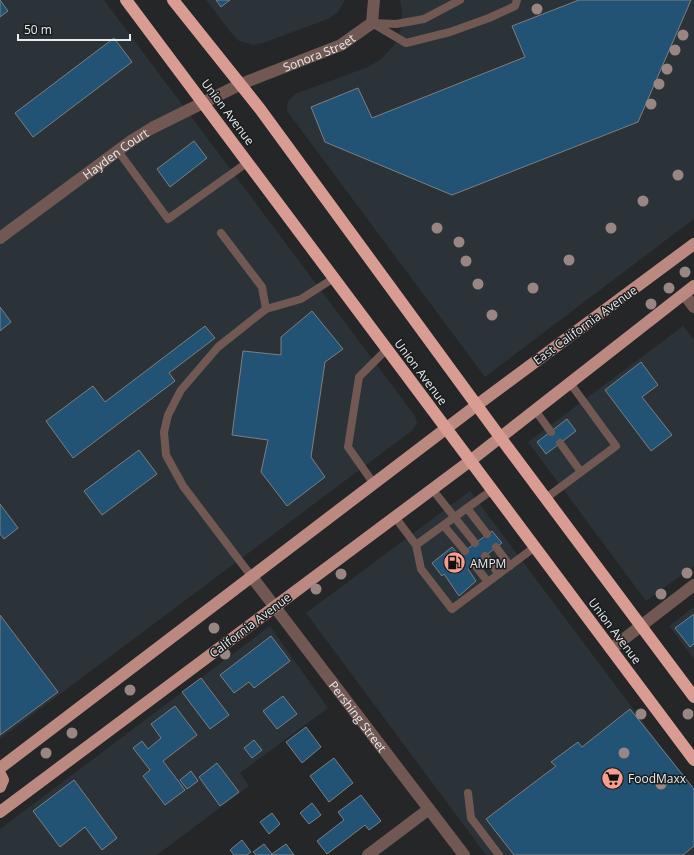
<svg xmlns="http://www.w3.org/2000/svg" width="694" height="855" viewBox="0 0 694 855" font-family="'Open Sans',sans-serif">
	<rect width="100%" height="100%" fill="#242628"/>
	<path fill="#2b3338" d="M0,0h104l311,416 2,7 -4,7 -413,309z
		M206,0h139l-7,12 -10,7 -65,24 -10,2 -14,-4 -7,-7z
		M400,0h294v219l-209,158 -198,-266 1,-10 7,-7 73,-27 13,-8 14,-15 6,-15 1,-18z
		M683,326l11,14v226l-48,35 -118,-159z
		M470,491l224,299v65h-208l-180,-242z
		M694,607v52l-25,-33z
		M270,626l58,82 -88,65 9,13 -92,69h-157v-26z"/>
	<path fill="#225374" stroke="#7c7f81" d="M0,0l8,11 -8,6z
		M216,0h14l-9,7z
		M579,0h112l-53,122 -186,73 -127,-53 -14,-35 47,-19 14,30 153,-61 -13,-31z
		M114,38l18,24 -99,75 -18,-24z
		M194,141l13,17 -37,29 -13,-18z
		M0,307l11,15 -11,9z
		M312,311l31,38 -18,13 -14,95 14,20 -38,29 -26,-34 7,-32 -36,-5 11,-84 38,4v-18z
		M205,326l10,12 -46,35 6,8 -102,77 -27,-37 47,-35 12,16z
		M641,362l17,23 -16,12 30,38 -21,16 -46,-61z
		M567,419l9,12 -30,23 -9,-12z
		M139,450l18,24 -55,41 -18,-24z
		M0,504l18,24 -14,11 -4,-5z
		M492,531l10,12 -34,26 8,12 -17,15 -15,-22 -2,2 -10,-13 20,-16 7,8z
		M694,614v30l-4,3 -15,-19z
		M0,615l58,77 -58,43z
		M271,636l19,25 -36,27 -5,-6 -15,11 -14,-18z
		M201,678l28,37 -19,14 -28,-37z
		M283,696l14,18 -20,15 -14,-18z
		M175,706l22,29 -34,26 22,29 -20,15 -22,-29 7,-6 -17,-22 9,-7 6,8 13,-11 -10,-14z
		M630,709l64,80v57l-11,9h-169l-28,-36 70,-53 -5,-4 27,-20 4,5z
		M306,727l15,20 -19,16 -16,-21z
		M254,740l8,10 -10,8 -8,-10z
		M334,758l19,25 -24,19 -19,-26z
		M217,763l22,29 -19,14 -21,-29z
		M191,771l7,10 -11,8 -7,-9z
		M74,780l43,58 -15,12 -17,-23 -25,20 -27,-36z
		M361,795l20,26 -12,9 -4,-5 -38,29 -10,-13 27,-21 -6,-8z
		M312,803l9,12 -12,9 -9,-11z
		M272,813l8,11 -11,10 -9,-12z
		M242,840l9,12 -4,3h-13l-4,-5z
		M264,844l8,10 14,-10 8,11h-38l-3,-3z"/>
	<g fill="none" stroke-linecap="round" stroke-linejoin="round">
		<path stroke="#715853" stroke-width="8" d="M372,23l34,20 44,-11 39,-14 26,-12 2,-6
			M373,23l23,1 28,-5 36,-19
			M118,151l50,68 80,-57
			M221,233l41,54 4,22 35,-10 33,-21
			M535,410l16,22
			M560,443l21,29
			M374,484l-26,-37 11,-70 28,-28
			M432,489l43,54
			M546,498l70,-52 -46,-63
			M467,508l20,26
			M395,517l21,28 76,-55
			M444,526l21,25
			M416,545l5,24 31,40 36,-27
			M496,547l14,19
			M485,556l14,18
			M474,564l14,18 47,-35
			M252,577l-69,-91 -17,-31 -2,-23 4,-17 13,-25 37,-43 48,-38
			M468,793l3,25 28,37"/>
		<g stroke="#715853" stroke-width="12">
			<path id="s1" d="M0,238l131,-97 21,-13 89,-44 100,-39 31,-22 2,-23"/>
			<path d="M684,294l10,13"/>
			<path id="s2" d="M252,577l212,278"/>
			<path d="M611,649l83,-64"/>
			<path d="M368,855l61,-46"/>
		</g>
		<path stroke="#bc8980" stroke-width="12" d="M0,768l477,-363 217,-161
			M0,774l3,6 -3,7
			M0,812l470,-351 224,-175"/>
		<path stroke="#d99c92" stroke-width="12" d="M126,0l568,760
			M173,0l87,109 240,328 194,260"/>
	</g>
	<g fill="#998683">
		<circle cx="537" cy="9" r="5.5"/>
		<circle cx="683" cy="35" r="5.5"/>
		<circle cx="675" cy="50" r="5.5"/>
		<circle cx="667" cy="69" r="5.5"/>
		<circle cx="659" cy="84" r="5.5"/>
		<circle cx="651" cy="104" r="5.5"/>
		<circle cx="678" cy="175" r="5.5"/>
		<circle cx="643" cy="201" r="5.5"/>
		<circle cx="437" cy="228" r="5.5"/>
		<circle cx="611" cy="228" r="5.5"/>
		<circle cx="459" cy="242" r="5.5"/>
		<circle cx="569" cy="260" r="5.5"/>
		<circle cx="466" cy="261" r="5.5"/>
		<circle cx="685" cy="272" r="5.5"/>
		<circle cx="478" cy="284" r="5.5"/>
		<circle cx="533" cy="288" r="5.5"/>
		<circle cx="669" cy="288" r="5.5"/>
		<circle cx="651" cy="304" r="5.5"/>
		<circle cx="492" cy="315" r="5.5"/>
		<circle cx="687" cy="573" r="5.5"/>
		<circle cx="341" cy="574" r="5.5"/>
		<circle cx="316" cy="589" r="5.5"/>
		<circle cx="661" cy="594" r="5.5"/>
		<circle cx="214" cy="628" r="5.5"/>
		<circle cx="225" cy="654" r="5.5"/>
		<circle cx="130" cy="690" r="5.5"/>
		<circle cx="641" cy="714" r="5.5"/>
		<circle cx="688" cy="714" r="5.5"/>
		<circle cx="72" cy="733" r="5.5"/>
		<circle cx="46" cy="753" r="5.5"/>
		<circle cx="624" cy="753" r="5.5"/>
		<circle cx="661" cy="784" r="5.5"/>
	</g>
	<defs>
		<symbol id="fuel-disc" viewBox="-11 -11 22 22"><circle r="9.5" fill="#f59d8f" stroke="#1a1d1e"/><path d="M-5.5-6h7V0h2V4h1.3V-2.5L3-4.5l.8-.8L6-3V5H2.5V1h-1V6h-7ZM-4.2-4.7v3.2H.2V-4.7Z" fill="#111"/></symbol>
		<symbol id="supermarket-disc" viewBox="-11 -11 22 22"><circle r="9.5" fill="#f59d8f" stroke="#1a1d1e"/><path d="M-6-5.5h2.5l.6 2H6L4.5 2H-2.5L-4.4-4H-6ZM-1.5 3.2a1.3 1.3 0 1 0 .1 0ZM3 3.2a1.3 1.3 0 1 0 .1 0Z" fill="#111"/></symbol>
	</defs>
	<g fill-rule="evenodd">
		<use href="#fuel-disc" x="442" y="550" width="25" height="25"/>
		<use href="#supermarket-disc" x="600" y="766" width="25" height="25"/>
	</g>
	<g text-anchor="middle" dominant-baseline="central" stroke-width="3" stroke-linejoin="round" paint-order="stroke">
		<g font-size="12" fill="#eaeced" stroke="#1a1d1e">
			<text stroke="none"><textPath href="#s1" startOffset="371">Sonora Street</textPath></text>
			<text transform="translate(228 112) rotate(53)">Union Avenue</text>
			<text stroke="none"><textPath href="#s1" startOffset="143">Hayden Court</textPath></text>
			<text transform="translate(585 325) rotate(-36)">East California Avenue</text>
			<text transform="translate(421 372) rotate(53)">Union Avenue</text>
			<text transform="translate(250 625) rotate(-37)">California Avenue</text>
			<text transform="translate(615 631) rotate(53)">Union Avenue</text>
			<text stroke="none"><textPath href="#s2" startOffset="175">Pershing Street</textPath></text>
		</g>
		<g font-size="12" fill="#eaeced" stroke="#1a1d1e" text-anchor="start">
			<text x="470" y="563">AMPM</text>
			<text x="628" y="778">FoodMaxx</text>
		</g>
	</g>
	<path d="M18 34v6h112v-6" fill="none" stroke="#eaeced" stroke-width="2"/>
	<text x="24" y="34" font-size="12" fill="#eaeced" stroke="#1a1d1e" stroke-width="3" paint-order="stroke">50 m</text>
</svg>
